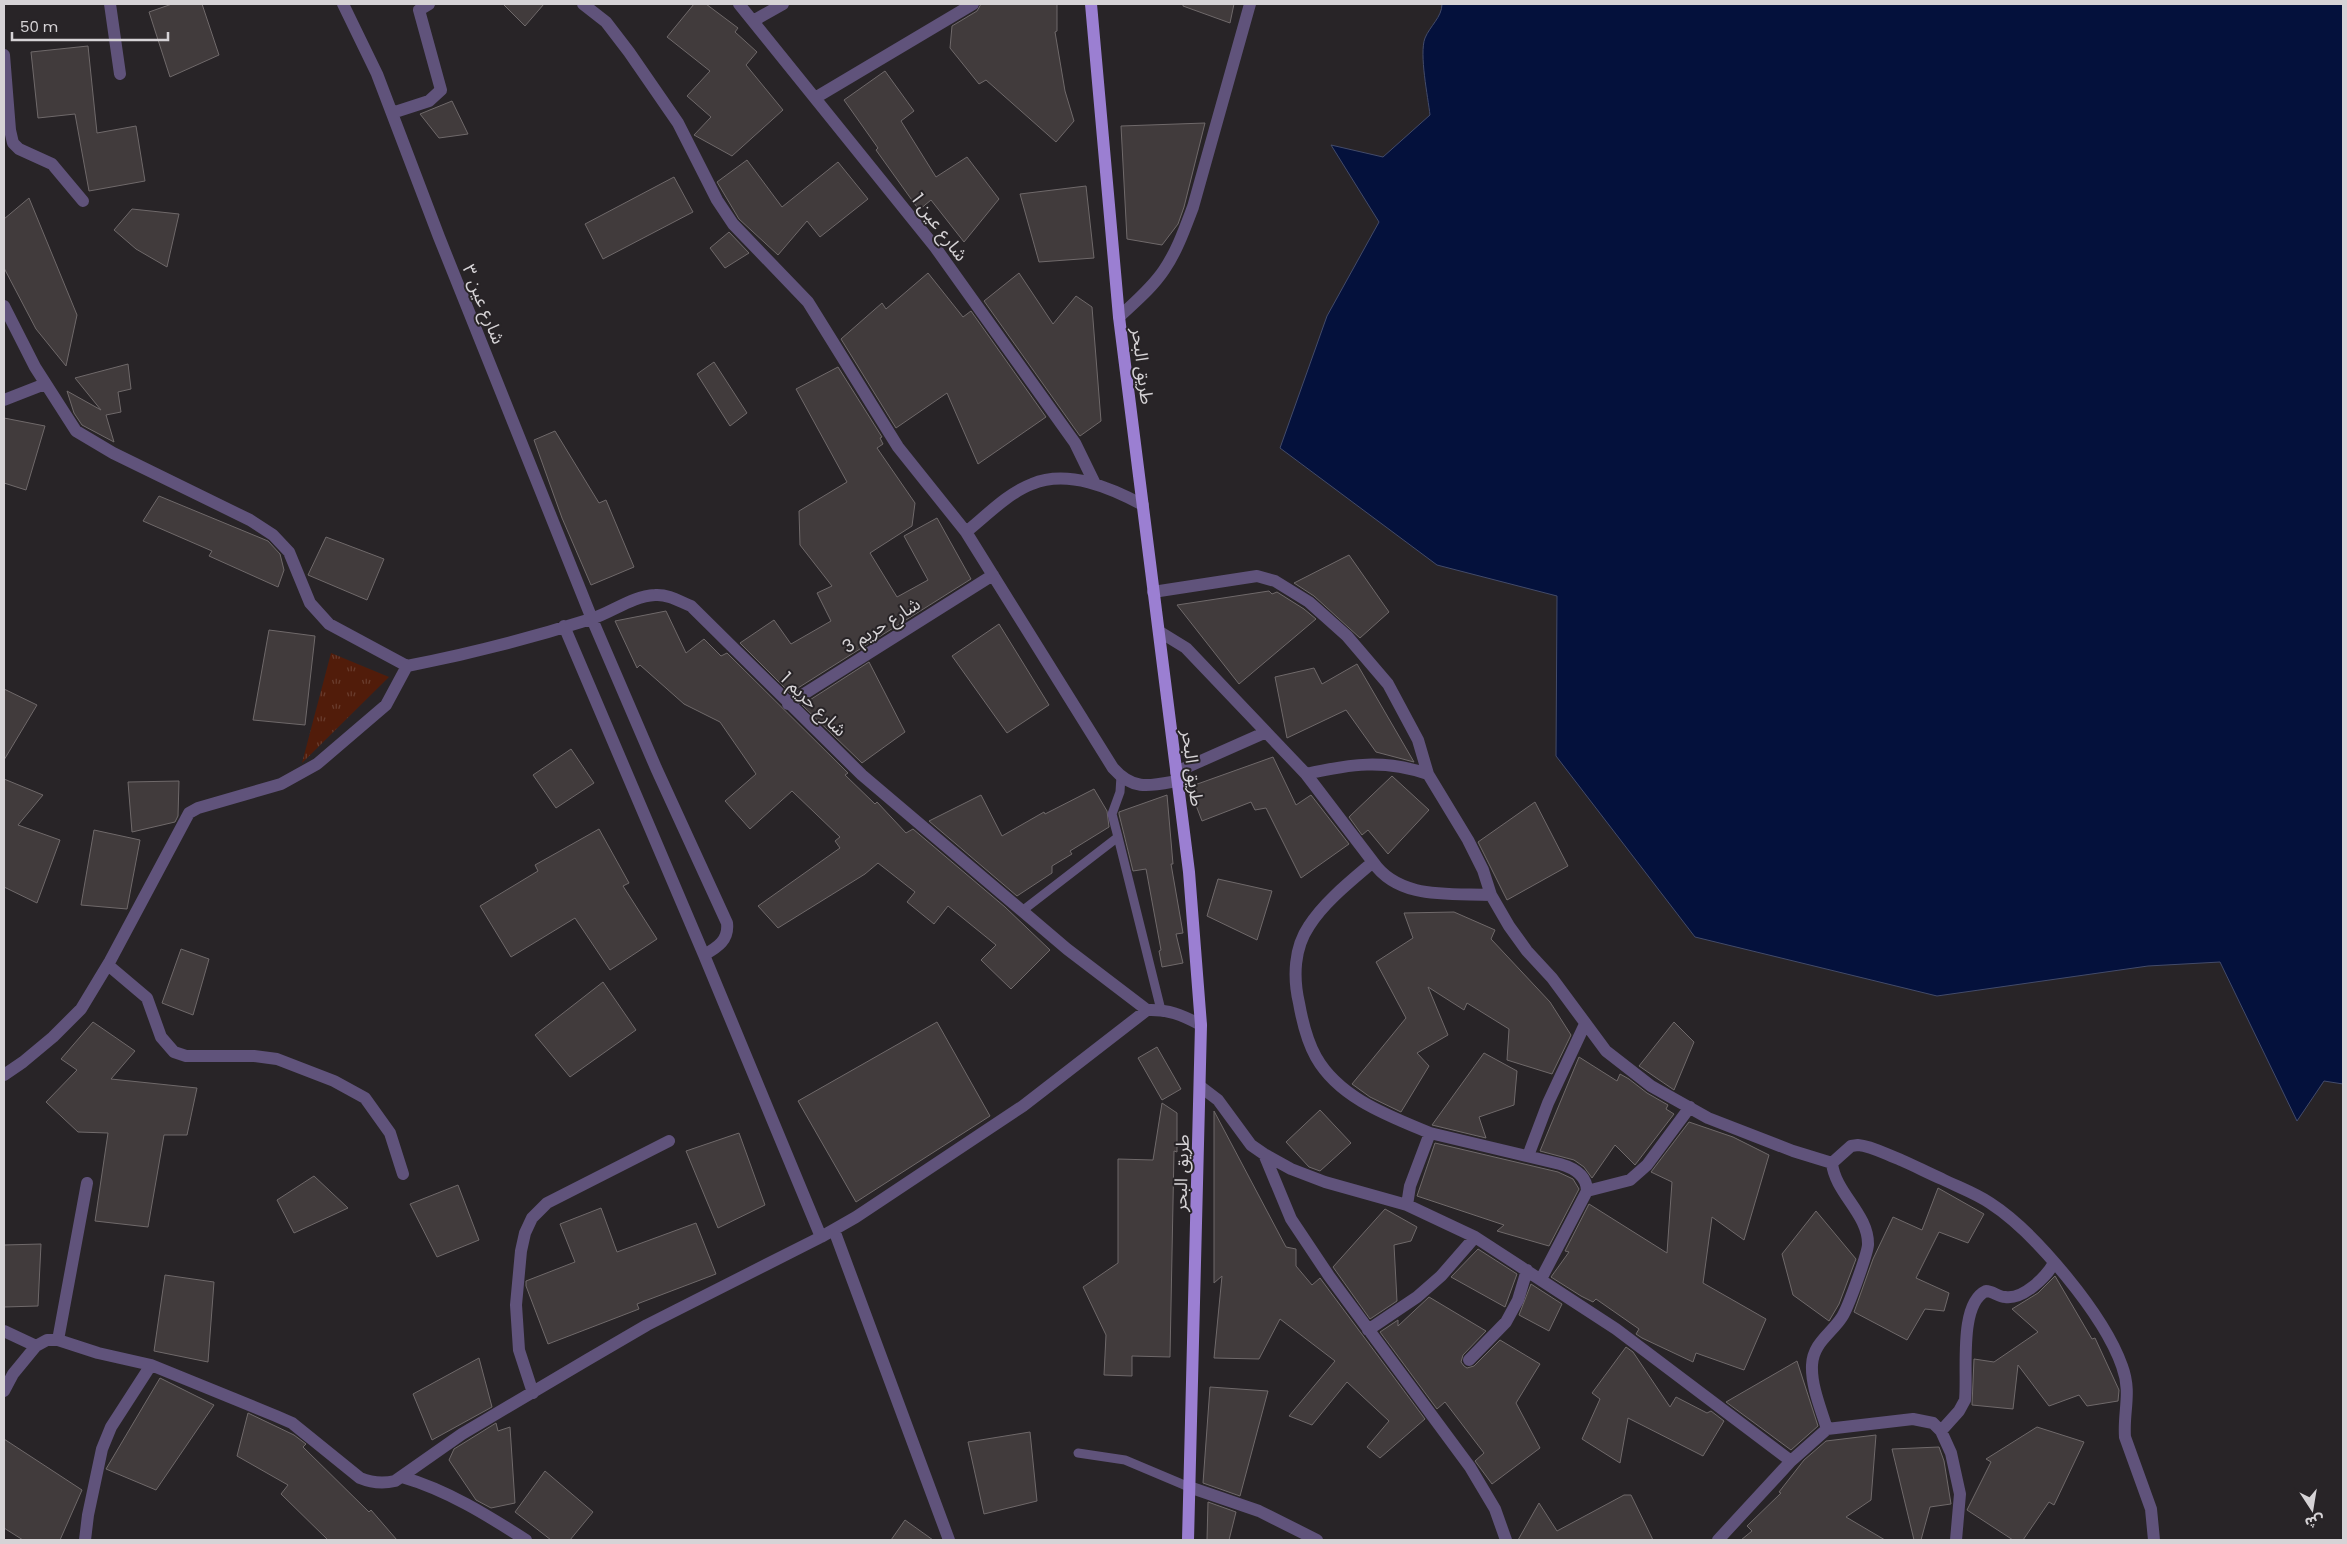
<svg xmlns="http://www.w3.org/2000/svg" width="2347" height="1544" viewBox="0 0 2347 1544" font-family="Poppins,'Noto Sans Arabic',sans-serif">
	<defs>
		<pattern id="park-tufts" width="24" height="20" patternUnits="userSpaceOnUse" patternTransform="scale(1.25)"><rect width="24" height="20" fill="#511c0a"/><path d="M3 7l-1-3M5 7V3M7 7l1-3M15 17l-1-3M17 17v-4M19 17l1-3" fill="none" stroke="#693c2d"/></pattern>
	</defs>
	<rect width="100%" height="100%" fill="#282427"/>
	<path fill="url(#park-tufts)" d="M331,653l58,24 -87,86z"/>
	<path fill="#04113c" stroke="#434b6a" d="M1442,4h901v1080l-19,-3 -27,40 -77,-159 -72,4 -211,30 -242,-59 -139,-181 1,-160 -120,-31 -157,-117 47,-132 52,-94 -48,-77 52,12 47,-42c-2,-18 -11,-61 -5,-77 5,-12 17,-21 17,-34z"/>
	<path fill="#413b3c" stroke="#6f696a" d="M172,4h30l17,51 -49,22 -21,-65z
		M503,4h41l-19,22z
		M694,4h12l32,24 -3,4 22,20 -11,13 37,45 -51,46 -38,-21 17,-18 -24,-21 23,-25 -43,-34z
		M981,4h76v27l-2,1 10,59 9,30 -18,21 -70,-62 -7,4 -29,-36 2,-22 25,-15z
		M1183,4h51l-4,19 -47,-17z
		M88,46l9,87 39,-7 9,55 -56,10 -14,-77 -37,4 -7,-66z
		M885,71l29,40 -13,10 35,56 31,-20 32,42 -35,43 -33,-42 -12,10 -43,-60 2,-2 -34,-48z
		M452,101l16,33 -29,4 -19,-24z
		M1205,123l-21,84 -6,17 -16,21 -35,-6 -6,-113z
		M747,160l35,47 56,-45 30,37 -48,38 -13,-16 -29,34 -39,-36 -22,-37z
		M674,177l19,35 -90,47 -18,-35z
		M1086,186l8,72 -55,4 -19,-68z
		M29,198l48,117 -11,51 -30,-37 -32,-61v-49z
		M132,209l47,5 -12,53 -31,-18 -22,-19z
		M729,232l20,21 -24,15 -15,-20z
		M928,273l35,44 8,-6 75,106 -68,47 -31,-71 -51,35 -55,-89 41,-36 4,6z
		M1019,273l34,51 23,-28 16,11 9,114 -21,15 -96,-135z
		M714,362l33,51 -17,13 -33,-52z
		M128,364l3,25 -13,3 3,20 -15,3 8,27 -32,-17 -8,-12 -7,-22 34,19 -26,-32z
		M838,367l44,70 -2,1 3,6 -6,4 38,55 -3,23 -42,27 27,44 31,-17 -24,-44 33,-18 34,61 -181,114 -50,-50 34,-23 17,24 40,-23 -14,-28 15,-7 -32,-41 -1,-34 48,-29 -51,-93z
		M4,418l41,8 -19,64 -22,-7z
		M555,431l44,72 7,-3 28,67 -43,18 -29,-67 -28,-78z
		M159,496l109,45 12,13 4,16 -6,17 -69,-31 3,-5 -69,-30z
		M326,537l58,22 -17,41 -59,-25z
		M1349,555l40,57 -29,26 -46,-42 -20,-13z
		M1269,591l3,3 5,-2 27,17 12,10 -77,65 -62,-79z
		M666,611l20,42 18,-14 17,17 6,-3 121,120 -3,2 30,29 2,-2 29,31 7,-4 92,78 45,43 -39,39 -30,-29 15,-15 -48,-39 -14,18 -27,-22 8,-10 -37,-29 -13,11 -87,54 -20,-22 82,-58 -5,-7 5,-4 -48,-46 -42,38 -25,-28 31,-27 -36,-52 -36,-18 -44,-39 -3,3 -22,-47z
		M999,624l50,81 -42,28 -55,-77z
		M269,630l46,6 -10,89 -52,-5z
		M869,662l36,70 -43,31 -60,-58z
		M1357,664l57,98 -38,-10 -30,-42 -59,28 -12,-61 39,-9 8,16z
		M4,689l33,16 -33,55z
		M571,749l23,34 -38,25 -23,-33z
		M1273,757l23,48 15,-10 38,49 -48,34 -35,-70 -11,2 -4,-8 -49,19 -13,-34z
		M1392,776l37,34 -41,44 -20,-24 -6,5 -13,-18z
		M4,779l39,16 -25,30 42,15 -23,63 -33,-16z
		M179,781l-1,35 -3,6 -43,10 -4,-50z
		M1094,789l13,22 2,16 -39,24 2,3 -20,12v7l-35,23 -88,-75 52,-26 21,41 42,-24 1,2z
		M1167,795l6,69h-2l12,69 -7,1 7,29 -21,4 -3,-16 2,-1 -15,-81 -13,2 -14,-57v-2z
		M1535,802l33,64 -61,34 -29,-58z
		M599,829l30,54 -6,3 34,53 -47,31 -35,-52 -64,39 -31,-51 58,-35 -3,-6z
		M94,830l46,10 -13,69 -46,-4z
		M1218,879l54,12 -15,49 -50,-24z
		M1454,912l41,18 -4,9 59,63 21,33 -19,39 -45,-14 2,-31 -42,-26 -3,7 -36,-23 20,48 -31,18 12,13 -28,46 -31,-15 -18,-13 54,-66 -30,-56 37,-24 -9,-25z
		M181,949l28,10 -16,56 -31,-12z
		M603,982l33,48 -66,47 -35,-42z
		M93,1022l42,29 -24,28 86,9 -10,47h-23l-16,92 -53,-6 13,-88 -30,-1 -32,-30 31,-32 -16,-11z
		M937,1022l53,94 -134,86 -58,-101z
		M1674,1022l20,20 -20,48 -35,-24z
		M1157,1047l24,42 -19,11 -24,-42z
		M1484,1053l33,18 -3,34 -35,12 7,21 -54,-13z
		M1579,1057l38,24 3,-7 9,5 18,14 21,12 -2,4 8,5 -39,51 -20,-20 -23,33 -8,-11 -10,-7 -34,-9z
		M1162,1103l15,10v39l-3,-1 -4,206 -38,-1v20l-28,-1 2,-40 -23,-48 35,-24v-104l35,1z
		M1320,1110l31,33 -31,28 -11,-4 -23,-25z
		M1214,1111l72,136 10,2v17l16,19 8,-7 105,141 -45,39 -13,-11 22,-26 -42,-39 -35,43 -23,-9 46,-55 -55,-42 -21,40 -45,-1 8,-82 -8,7z
		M1689,1122l44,15 36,18 -25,85 -32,-23 -9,66 63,36 -22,51 -48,-17 -3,9 -51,-24 -6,-4 3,-5 -43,-30 -3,3 -12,-6 -30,-19 18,-25 -4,-1 24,-47 78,49 5,-71 -21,-10z
		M739,1133l26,72 -47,23 -32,-77z
		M1435,1143l123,29 15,7 6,10 -30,57 -52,-15 7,-6 -87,-29z
		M314,1176l34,32 -54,25 -17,-33z
		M458,1185l21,55 -42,17 -27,-53z
		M1938,1188l46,26 -16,29 -29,-11 -23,46 33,15 -5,18 -19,-2 -18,31 -53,-28 19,-53 20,-42 29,13z
		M601,1208l16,44 79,-29 20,51 -79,30 2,5 -91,35 -22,-58v-5l49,-19 -15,-38z
		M1385,1209l32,18 -6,14 -17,4 3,56 -27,18 -37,-52z
		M1816,1211l40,48 -17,45 -10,17 -36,-26 -11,-41z
		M41,1244l-3,62 -34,1v-62z
		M1478,1249l39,25 -12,33 -54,-30z
		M165,1275l49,7 -6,80 -54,-11z
		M2055,1276l37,63 3,-1 24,52 -1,11 -31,5 -8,-11 -30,11 -31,-41 -5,44 -41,-4 2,-46 20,3 44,-30 -26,-23 26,-16z
		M1531,1284l31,20 -13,27 -30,-16z
		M1429,1297l57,34 -23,24 -2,7 3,4 3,2 7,-2 26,-26 40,24 -24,39 24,45 -48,36 -17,-23 9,-8 -39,-51 -8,7 -57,-77 18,-12v6z
		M1626,1347l7,5 37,55 6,-10 31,16 4,-2 13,10 -21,35 -75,-38 -8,45 -38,-24 18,-40 -8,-6z
		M479,1358l13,49 -60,33 -19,-46z
		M1797,1361l21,65 -27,24 -65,-48z
		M160,1378l54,27 -58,85 -50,-21z
		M1210,1387l58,4 -28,105 -37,-13z
		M248,1413l46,22 12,9 -3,3 66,65 2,-2 26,30h-69l-47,-46 7,-9 -51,-29z
		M496,1423l2,8 12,-4 5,76 -24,5 -15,-8 -27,-40 5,-11z
		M2037,1427l47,15 -30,63 -5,-3 -26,38h-10l-46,-30 24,-48 -5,-3z
		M1030,1432l7,69 -53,13 -16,-72z
		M1876,1435l-5,65 -25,17 39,23h-144l11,-9 -5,-5 34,-33 -2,-1 25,-32 22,-19z
		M4,1439l78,51 -22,50h-37l-19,-12z
		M1939,1447l5,14 7,43 -21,3 -9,33h-7l-22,-91z
		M545,1471l48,41 -23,28h-19l-36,-28z
		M1624,1495h7l22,45h-135l21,-37 18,28z
		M1208,1502l28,10 -7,28h-22z
		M905,1520l28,20h-42z"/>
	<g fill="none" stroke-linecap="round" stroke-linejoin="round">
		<path stroke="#60537b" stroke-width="9" d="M1118,837l43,173
			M1022,911l96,-74 -6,-23 8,-22 1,-16
			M1078,1453l47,7 64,27"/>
		<path stroke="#60537b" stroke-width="12" d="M110,4l10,70
			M343,4l34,70 62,163 153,382 64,149 71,155c2,17 -9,24 -23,32
			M583,4l23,18 23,30 49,71 39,77 16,24 75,78 90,145 68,85
			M739,4l196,243 140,196 20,41
			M753,21l30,-17
			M4,55l6,75 3,13 6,6 33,15 31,37
			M815,98l158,-94
			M392,113l37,-12 12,-11 -22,-80 10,-6
			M4,306l31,61 41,64 37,22 137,67 23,15 16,17 21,51 19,21 78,42
			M1119,317c16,-15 33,-29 45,-47 13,-19 21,-42 29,-63l57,-203
			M4,400l41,-16
			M1143,505c-32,-17 -75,-36 -111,-21 -24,9 -46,32 -66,48l147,236c20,23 37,18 64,13
			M1153,592l104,-16 18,5 34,21 38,34 41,48 30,56 10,34
			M564,626l140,329 117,282
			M1160,632l26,16 120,126c45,-10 77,-15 122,0l40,66 15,30 8,25 18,31 18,25 25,27 54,73 45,35 57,32 85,33 39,12
			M407,666c62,-12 124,-28 184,-47 22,-7 41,-23 64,-24 13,-1 24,6 36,11l171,169 205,174 80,61
			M788,704l205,-129
			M1176,772l88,-39
			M1306,774l67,88c-21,18 -49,40 -64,64 -15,22 -16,51 -10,77 3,17 8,38 17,54 23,41 73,59 114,76
			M1373,862c26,38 77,31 118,33
			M108,965l39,33 14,39 13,15 12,4h68l23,3 57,22 31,17 25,35 13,41
			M4,1075l19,-13 30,-25 28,-28 29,-48 79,-148 9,-5 83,-24 36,-20 69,-59 21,-39
			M1201,1087l17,13 33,45 13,9 27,15 34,13 82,23 68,32 141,92 175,132
			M1264,1154l27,65 38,57 141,191 25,42 11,31
			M1528,1156l20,-53 37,-79
			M1832,1163l19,-17 7,-1c14,1 29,10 43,15 14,6 27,13 41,19 16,8 33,14 48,24 45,29 114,112 132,163 10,27 1,45 3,71l26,72 3,31
			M1587,1191l43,-11 17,-15 43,-58
			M1407,1205l3,-19 20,-53 130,31c14,4 27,11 27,27l-46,88
			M834,1230l115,310
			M1368,1330l49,-33 24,-21 34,-39
			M4,1331l32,15
			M58,1340l29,-157
			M1469,1360l37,-38 12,-22 9,-30
			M4,1391l9,-17 23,-28 11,-6h11l40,13 53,12 125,51 16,7 68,55c12,5 22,6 35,3l67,-47 125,-74 60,-35 174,-88 35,-20 167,-111 124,-96c21,-1 35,5 54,15
			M533,1393l-14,-43 -3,-45 5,-54 4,-18 7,-15 15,-15 122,-62
			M1827,1429c-6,-20 -16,-43 -15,-64 1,-22 19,-31 30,-48 6,-9 25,-62 26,-72 1,-31 -33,-52 -36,-82
			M1941,1431l18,-20 6,-11c3,-26 -7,-96 21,-109 7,0 12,6 19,6 18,3 41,-20 49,-34
			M402,1477c45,13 85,38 124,63
			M1189,1487l70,24 58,29
			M85,1540l3,-25 14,-66 9,-22 40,-62
			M1718,1540l73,-79 36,-32 86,-10 20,4 8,8 10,22 9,41 -4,46"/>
		<path stroke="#9b7fd2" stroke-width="12" d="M1091,4l28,313 70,555 12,153 -13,515"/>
	</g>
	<g text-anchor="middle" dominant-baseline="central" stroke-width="4" stroke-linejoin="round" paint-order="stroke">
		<g font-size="18" fill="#d6d3d6" stroke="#282427">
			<text transform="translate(940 227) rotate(53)">شارع عين 1</text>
			<text transform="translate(484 304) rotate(68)">شارع عين ٣</text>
			<text transform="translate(1143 366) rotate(83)">طريق البحر</text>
			<text transform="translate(881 625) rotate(-32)">شارع حريم 3</text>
			<text transform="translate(814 704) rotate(44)">شارع حريم 1</text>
			<text transform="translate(1193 768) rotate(83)">طريق البحر</text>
			<text transform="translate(1181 1173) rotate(-88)">طريق البحر</text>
		</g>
	</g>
	<rect width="2347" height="1544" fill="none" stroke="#d6d3d6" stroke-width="10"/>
	<g transform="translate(2312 1509) rotate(168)" stroke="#282427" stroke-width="4" paint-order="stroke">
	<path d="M0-4L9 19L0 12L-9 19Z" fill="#d6d3d6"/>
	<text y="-8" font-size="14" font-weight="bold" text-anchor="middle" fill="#d6d3d6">ش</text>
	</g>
	<path d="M12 32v8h156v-8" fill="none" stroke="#d6d3d6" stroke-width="2.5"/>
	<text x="20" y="32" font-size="15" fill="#d6d3d6" stroke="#282427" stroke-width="4" paint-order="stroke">50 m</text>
</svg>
